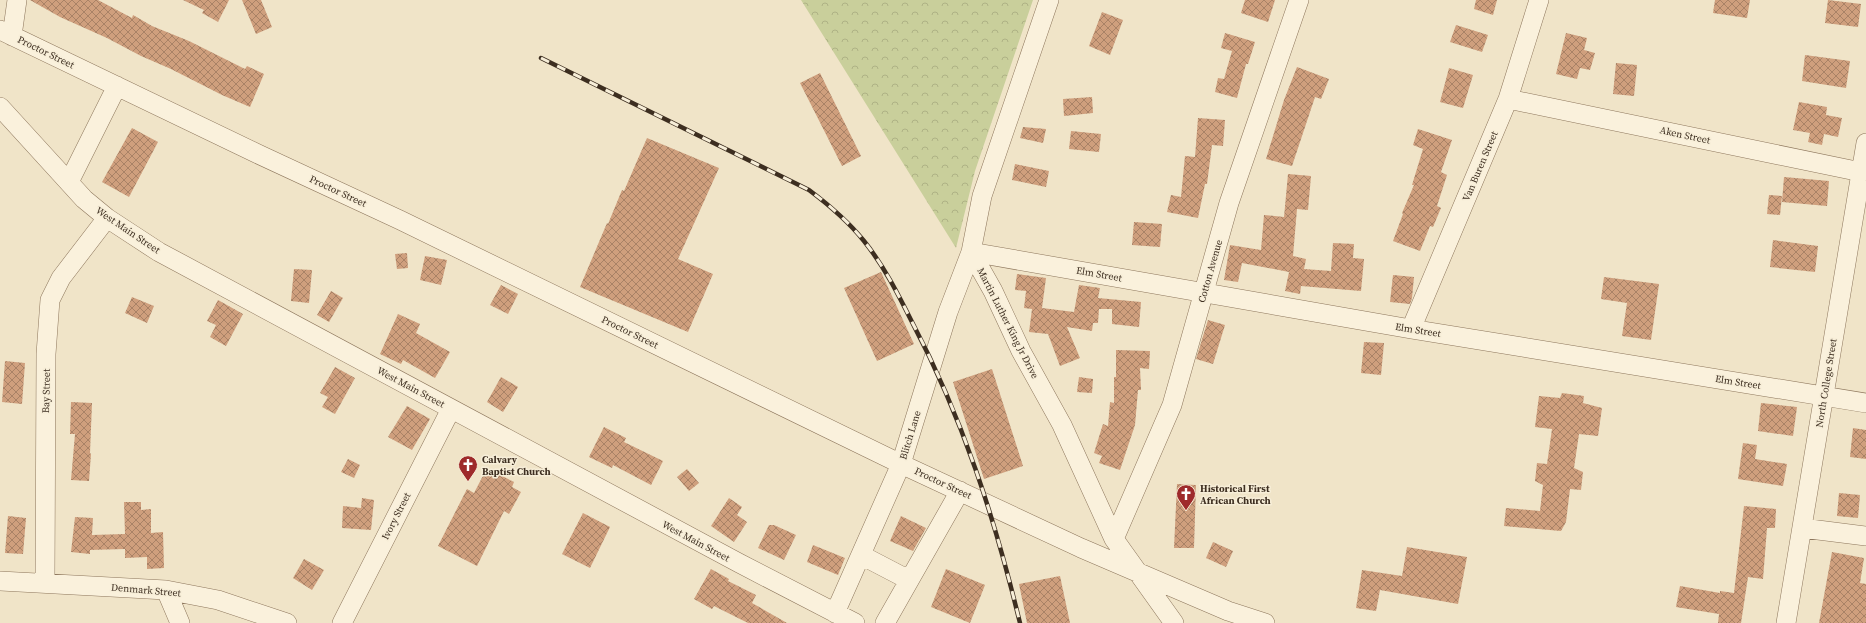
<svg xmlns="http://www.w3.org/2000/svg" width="1866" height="623" viewBox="0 0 1866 623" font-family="'Source Serif 4',serif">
	<defs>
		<pattern id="park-crowns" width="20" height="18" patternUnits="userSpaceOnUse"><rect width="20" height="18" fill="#c9cf9b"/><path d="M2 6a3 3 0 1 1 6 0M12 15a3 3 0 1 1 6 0" fill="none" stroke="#aeb285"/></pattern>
		<pattern id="building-cross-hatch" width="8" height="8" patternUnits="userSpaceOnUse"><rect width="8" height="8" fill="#cf9f7d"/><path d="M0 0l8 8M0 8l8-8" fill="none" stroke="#a98266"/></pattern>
	</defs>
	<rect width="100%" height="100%" fill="#f0e4c8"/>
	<path fill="url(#park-crowns)" d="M801,0h232l-58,171 -19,77z"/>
	<path fill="url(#building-cross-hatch)" d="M30,0h68l34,18 1,-3 19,11 37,15 56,28 2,-3 17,8 -14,33 -28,-12 -51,-26 -30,-13 -34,-18 -47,-21z
		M183,0h46l-11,22 -16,-9 2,-3z
		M242,0h19l11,27 -16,7z
		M1245,0h30l-7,22 -27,-9z
		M1476,0h21l-4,15 -19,-6z
		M1715,0h35l-3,18 -34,-5z
		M1828,0l33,4 -3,23 -33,-4z
		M1102,12l21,8 -13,35 -21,-9z
		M1456,25l32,10 -6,17 -32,-10z
		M1225,33l30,9 -7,22h-2l-9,34 -22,-6 3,-14 6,1 8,-28 -11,-3z
		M1566,33l21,5 -3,12 11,3 -5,17 -10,-2 -3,11 -21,-5z
		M1805,55l45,6 -4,27 -44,-7z
		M1616,63l21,2 -3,31 -21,-2z
		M1297,67l32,12 -8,20 -6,-2 -23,69 -26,-7 18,-59z
		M1449,68l24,7 -10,33 -23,-6z
		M820,73l41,83 -19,10 -42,-83z
		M1092,97l1,16 -29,3 -1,-17z
		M1799,102l28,5 -1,8 16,3 -4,19 -14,-3 -2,11 -14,-3 2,-9 -17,-3z
		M1198,118l27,2 -2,26 -11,-1 -5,39h-2l-7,34 -31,-6 4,-17 10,2 4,-41 10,1z
		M1023,127l23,2 -3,14 -23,-5z
		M132,128l26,14 -29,55 -27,-15z
		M1418,129l34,11 -11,32 6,3 -10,31 4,2 -8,19 -3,-1 -10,25 -27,-10 10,-27 -1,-1 12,-28h-2l11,-36 -10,-4z
		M1071,131l30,3 -2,18 -30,-3z
		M647,138l72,30 -41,91 35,15 -25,58 -108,-45 27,-64 1,1 14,-34 2,1z
		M1015,164l34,7 -3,16 -34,-7z
		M1288,174l23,2 -3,34 -11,-1 -4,47 13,3 -2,10 27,2 2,-28 21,1 -1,14 11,1 -3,32 -60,-5 -1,8 -15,-3 4,-19 -47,-9 -4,19 -14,-2 6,-35 31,5 3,-35 20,2z
		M1784,177l45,4 -2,25 -45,-4z
		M1769,195l13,1 -2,19 -13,-1z
		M1134,222l28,2 -2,23 -28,-2z
		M1773,240l45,6 -3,26 -45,-5z
		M407,253l1,15 -11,1 -2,-15z
		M425,256l22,4 -6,25 -21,-5z
		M294,269l18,1 -3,33 -18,-2z
		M881,272l33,72 -37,17 -33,-73z
		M1017,274l29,4 -4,30 32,4 5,-27 21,3 -2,10 43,4 -2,25 -27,-3v-15h-13l-1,14h-5l-1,8 -25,-4 13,31 -20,8 -12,-32 -19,-2 3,-23 -8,-1 2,-17 -11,-1z
		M1393,275l21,2 -2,21 -2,6 -20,-2z
		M1604,277l55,7 -8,56 -29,-4 5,-33 -26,-4z
		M501,285l17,9 -10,20 -18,-9z
		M331,291l12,7 -14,24 -12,-7z
		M132,297l22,9 -7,17 -22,-10z
		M218,300l25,14 -17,32 -16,-9 6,-12 -9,-4z
		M398,314l22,10 -4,9 34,19 -15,26 -32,-18 -2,4 -21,-10z
		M1208,320l17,5 -12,39 -17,-5z
		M1364,342l20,1 -3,32 -20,-2z
		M1116,350l34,1 -1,18 -9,-1 1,22h-3l-3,35 -15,45 -21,-7 3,-7 -8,-3 9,-29 5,2 2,-24 4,1v-26h2z
		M5,361l20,2 -3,41 -20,-2z
		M335,367l20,11 -20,36 -13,-7 6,-10 -8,-4z
		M992,369l31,97 -39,13 -31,-97z
		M501,377l17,10 -15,25 -16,-10z
		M1079,377l14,2 -1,14 -15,-1z
		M1562,393l22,3 -1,7 19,5 -4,28 -19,-2 -5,34 9,4 -2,18 -11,-1 -4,33 -5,9 -57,-5 2,-18 34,3 3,-26 -8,-4 2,-18 10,1 5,-35 -17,-2 4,-31 21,2z
		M71,402l21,1 -2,50 1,1 -2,27 -18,-1 4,-46h-5z
		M1761,403l36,4 -4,29 -35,-5z
		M407,406l23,13 -18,31 -24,-13z
		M604,427l22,11 -2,4 39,19 -12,24 -38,-20 -1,3 -23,-11z
		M1853,428l13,2v29l-16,-2z
		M1743,443l14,2 -2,14 32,5 -4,22 -45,-7z
		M348,459l12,6 -6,13 -13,-6z
		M487,468l27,14 -2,5 9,5 -12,22 -5,-3 -27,55 -39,-20 29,-57 7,4z
		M687,469l12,14 -10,8 -12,-14z
		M1177,484l19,1 -2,63h-20z
		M1839,493l21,2 -2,23 -21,-2z
		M362,498l12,2 -3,30 -29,-2 1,-22 18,2z
		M729,498l13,9 -5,8 10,7 -13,20 -23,-16z
		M124,502h17v8l10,-1v24l12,-1 1,36 -17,1v-12l-22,1v-9l-35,1v4l-19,-2 4,-35 18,1 -1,17 33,-1z
		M1744,506l32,3 -1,19h-8l-4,51 -15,-2 -7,46h-23l1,-9 -43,-7 4,-21 40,7v-2l14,2z
		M583,513l27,14 -20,41 -28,-14z
		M8,516l18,2 -3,36 -18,-1z
		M901,516l25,12 -13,23 -23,-10z
		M769,525h5l22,10 -12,25 -26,-12z
		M1213,542l20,9 -7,16 -20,-9z
		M813,545l32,13 -7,17 -31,-13z
		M1407,547l60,10 -9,47 -78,-14 -4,21 -20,-3 6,-38 40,6z
		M1832,552l32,6 -4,25 6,1v39h-47z
		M304,559l20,11 -12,20 -19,-12z
		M711,569l18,10 -1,2 28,14 -4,8 35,20h-39l-34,-17 -2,3 -18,-10z
		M946,569l39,16 -15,38 -39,-16z
		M1060,576l10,47h-43l-8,-39z"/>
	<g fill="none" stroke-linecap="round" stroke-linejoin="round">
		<defs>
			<path id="minor" d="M0,30l258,124 142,66 501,244 180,84 147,63 37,12
				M12,36l5,-36
				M1508,99l353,73
				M0,107l84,92 23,19 52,34 580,311 116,60
				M69,182l48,-96
				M971,252l440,77 455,74
				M971,252l22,39 28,60 41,74 52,114 60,84
				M1411,329l97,-230 31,-99
				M1802,528l64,8
				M1114,539l58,-134 57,-202 70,-203
				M861,555l48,25
				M0,581l166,9 52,10 69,23
				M45,582l1,-228 4,-54 11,-22 46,-60
				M166,590l14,33
				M835,613l66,-149 47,-152 23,-60 11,-56 67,-196
				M342,623l109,-214
				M885,623l75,-132
				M1786,623l80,-480"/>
		</defs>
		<use href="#minor" stroke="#8d765c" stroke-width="20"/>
		<use href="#minor" stroke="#faf1dc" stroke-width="19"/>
		<defs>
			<path id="rail" d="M541,58l268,132c20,15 39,31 55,51 20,25 34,53 48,81 51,97 82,194 108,301"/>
		</defs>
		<use href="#rail" stroke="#3d2e20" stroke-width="4.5"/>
		<use href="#rail" stroke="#f7eed8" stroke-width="3" stroke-dasharray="9" stroke-linecap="butt"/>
	</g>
	<defs>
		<symbol id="church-pin" viewBox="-11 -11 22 30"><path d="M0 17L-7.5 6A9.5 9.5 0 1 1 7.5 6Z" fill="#9e2a2b" stroke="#f7eed8"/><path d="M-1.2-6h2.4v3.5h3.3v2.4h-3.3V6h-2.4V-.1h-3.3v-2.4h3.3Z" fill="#fff"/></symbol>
	</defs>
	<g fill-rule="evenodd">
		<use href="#church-pin" x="457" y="454" width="22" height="30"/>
		<use href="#church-pin" x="1175" y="483" width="22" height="30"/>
	</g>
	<g text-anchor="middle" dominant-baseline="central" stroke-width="3" stroke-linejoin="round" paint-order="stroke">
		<g font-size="10" fill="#3d2e20" stroke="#f7eed8">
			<text transform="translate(46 52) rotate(26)">Proctor Street</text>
			<text transform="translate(1685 135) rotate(12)">Aken Street</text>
			<text transform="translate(1480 166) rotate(-67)">Van Buren Street</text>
			<text transform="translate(338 191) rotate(25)">Proctor Street</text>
			<text transform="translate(128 230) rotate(34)">West Main Street</text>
			<text transform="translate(1210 271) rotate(-74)">Cotton Avenue</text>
			<text transform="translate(1099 274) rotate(10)">Elm Street</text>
			<text transform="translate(1008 323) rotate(63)">Martin Luther King Jr Drive</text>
			<text transform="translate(1418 330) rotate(9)">Elm Street</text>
			<text transform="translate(630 332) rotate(26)">Proctor Street</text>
			<text transform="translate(1738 382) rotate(9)">Elm Street</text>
			<text transform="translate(1826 383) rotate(-81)">North College Street</text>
			<text transform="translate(411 387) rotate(28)">West Main Street</text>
			<text transform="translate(46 391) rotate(-89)">Bay Street</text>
			<text transform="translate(910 435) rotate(-73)">Blitch Lane</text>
			<text transform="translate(943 483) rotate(25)">Proctor Street</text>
			<text transform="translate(396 516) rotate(-63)">Ivory Street</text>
			<text transform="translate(696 541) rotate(28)">West Main Street</text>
			<text transform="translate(146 590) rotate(5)">Denmark Street</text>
		</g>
		<g font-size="10" font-weight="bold" fill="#3d2e20" stroke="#f7eed8" text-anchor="start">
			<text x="482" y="459">Calvary<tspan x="482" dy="12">Baptist Church</tspan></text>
			<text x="1200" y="488">Historical First<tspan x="1200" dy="12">African Church</tspan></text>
		</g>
	</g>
</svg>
